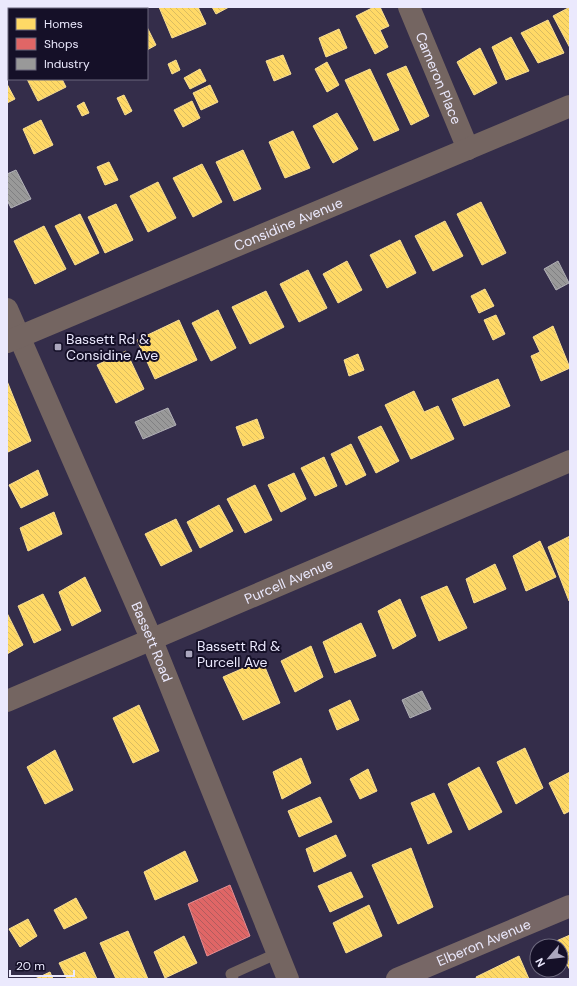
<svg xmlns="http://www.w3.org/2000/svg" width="577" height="986" viewBox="0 0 577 986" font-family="'DM Sans',sans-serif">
	<defs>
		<pattern id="homes-back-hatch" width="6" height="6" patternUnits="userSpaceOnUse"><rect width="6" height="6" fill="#ffd966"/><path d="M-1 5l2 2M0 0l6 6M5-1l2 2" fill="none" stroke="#dabc61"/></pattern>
		<pattern id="shops-back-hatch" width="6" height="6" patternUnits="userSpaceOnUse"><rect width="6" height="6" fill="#e06666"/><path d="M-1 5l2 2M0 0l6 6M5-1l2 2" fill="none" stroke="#b25c5e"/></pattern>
		<pattern id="industry-back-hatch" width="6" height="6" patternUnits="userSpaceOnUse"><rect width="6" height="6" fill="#999"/><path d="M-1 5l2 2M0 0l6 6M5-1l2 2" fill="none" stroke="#808082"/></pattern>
	</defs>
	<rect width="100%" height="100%" fill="#342d4a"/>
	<path fill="url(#homes-back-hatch)" stroke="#f9de93" d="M159,7h39l8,17 -34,14z
		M212,7h17l-13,7z
		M374,7h6l9,19 -9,4 8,17 -13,7 -19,-38z
		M570,7v41l-17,-32z
		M548,20l16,33 -26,10 -17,-30z
		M147,27l9,18 -9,5z
		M339,29l8,19 -21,9 -7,-19z
		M511,37l18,34 -23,9 -14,-33z
		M480,48l17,35 -23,12 -17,-33z
		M283,55l8,19 -17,7 -8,-20z
		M176,60l4,10 -8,4 -4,-10z
		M327,62l12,23 -12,7 -12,-23z
		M406,66l23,50 -18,9 -24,-51z
		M200,69l6,12 -16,8 -6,-11z
		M370,69l29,61 -25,11 -29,-61z
		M27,79h35l4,8 -28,14z
		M7,84l8,15 -8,4z
		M210,85l8,17 -17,8 -8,-17z
		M124,95l8,16 -7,4 -8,-17z
		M192,101l8,17 -17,9 -9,-17z
		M84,102l5,11 -7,3 -5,-10z
		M337,113l21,36 -25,14 -20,-37z
		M41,120l12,25 -19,9 -11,-25z
		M293,131l17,37 -25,10 -16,-36z
		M243,150l18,39 -27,12 -18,-39z
		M109,162l9,18 -13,5 -8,-18z
		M202,164l20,38 -29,15 -20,-39z
		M158,182l18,36 -28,14 -18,-36z
		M481,202l25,51 -24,12 -25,-51z
		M116,204l17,36 -28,13 -17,-36z
		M80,214l19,39 -24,12 -20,-39z
		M445,221l18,35 -30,15 -18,-35z
		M44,226l22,43 -31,15 -21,-43z
		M400,240l16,33 -29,15 -17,-33z
		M347,261l15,29 -24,13 -15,-29z
		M308,270l19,38 -28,14 -19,-38z
		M485,289l9,17 -15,7 -8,-17z
		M266,291l18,36 -34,17 -18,-37z
		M218,310l18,38 -25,13 -19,-38z
		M496,315l9,19 -12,6 -9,-20z
		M179,320l18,40 -42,19 -18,-39z
		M553,326l17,42 -29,13 -10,-25 9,-4 -7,-15z
		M126,351l18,38 -28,14 -19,-38z
		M358,354l6,16 -15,6 -5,-16z
		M498,379l12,27 -46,20 -12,-27z
		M7,381l24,60 -23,11 -1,-2z
		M414,391l10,21 14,-6 16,33 -43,20 -26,-54z
		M257,419l7,19 -21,8 -7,-19z
		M381,426l18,35 -23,12 -18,-36z
		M351,444l15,31 -20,10 -15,-31z
		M324,457l13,29 -22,10 -14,-28z
		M38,470l10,25 -27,13 -12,-23z
		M294,473l12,26 -25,13 -13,-27z
		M255,485l17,35 -27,13 -18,-34z
		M219,505l14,26 -33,17 -13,-26z
		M54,512l8,22 -34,17 -8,-23z
		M176,519l16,32 -31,15 -16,-32z
		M570,536v64l-1,1 -21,-54z
		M540,541l16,36 -30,14 -13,-35z
		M495,564l11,25 -32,14 -8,-24z
		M85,577l16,34 -29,15 -13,-34z
		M447,586l20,42 -28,13 -18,-44z
		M43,594l18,36 -27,13 -16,-37z
		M400,599l16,37 -23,13 -15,-38z
		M7,613l16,32 -16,9z
		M361,623l15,33 -41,17 -12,-31z
		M311,646l12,31 -28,15 -14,-31z
		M262,660l18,43 -37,17 -20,-43z
		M350,700l9,20 -22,10 -8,-20z
		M139,705l20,46 -26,12 -20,-45z
		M525,748l18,40 -27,16 -19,-42z
		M55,750l18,40 -28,14 -18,-37z
		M301,758l10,25 -29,16 -9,-27z
		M479,767l23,45 -33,18 -21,-46z
		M368,769l9,22 -17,8 -10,-20z
		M570,772v39l-6,3 -15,-31z
		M434,793l18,39 -24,12 -17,-41z
		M320,797l12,25 -33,15 -11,-26z
		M336,835l10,21 -32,16 -8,-23z
		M411,848l22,59 -35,17 -26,-59z
		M185,851l13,30 -43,19 -11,-28z
		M351,872l12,25 -33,15 -12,-26z
		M76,898l11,20 -23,11 -10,-19z
		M369,905l13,31 -36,17 -13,-30z
		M28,919l9,17 -17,11 -11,-18z
		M128,931l20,48h-32l-16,-36z
		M570,935v35l-9,-16v-8h-5l-2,-4z
		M184,936l13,27 -32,15 -11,-26z
		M85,952l12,27h-30l-8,-16z
		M519,956l10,23h-52l-1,-2z
		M50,972l3,7h-18z"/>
	<path fill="url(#shops-back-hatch)" stroke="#e38d93" d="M230,885l20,51 -43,20 -19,-52z"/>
	<path fill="url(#industry-back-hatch)" stroke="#b2b1b7" d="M16,170l15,29 -20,9 -4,-8v-26z
		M558,261l11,22 -13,7 -12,-21z
		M168,408l8,17 -33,14 -8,-17z
		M422,691l9,18 -21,9 -8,-18z"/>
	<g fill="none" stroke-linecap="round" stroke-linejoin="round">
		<path stroke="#746561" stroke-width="11" d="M233,979l-2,-5 47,-21"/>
		<g stroke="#746561" stroke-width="22">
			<path id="s1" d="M409,7l59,142"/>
			<path id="s2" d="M7,309l144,329 137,341"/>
			<path id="s3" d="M7,342l563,-236"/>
			<path id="s4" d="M7,701l563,-240"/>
		</g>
		<path stroke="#776766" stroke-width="22" id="s5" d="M397,979l173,-73"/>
	</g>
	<g fill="#aba7be" stroke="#151028" stroke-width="1.5">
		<rect x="54" y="343" width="8" height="8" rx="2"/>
		<rect x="185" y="650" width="8" height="8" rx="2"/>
	</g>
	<g text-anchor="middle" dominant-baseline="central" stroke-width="4" stroke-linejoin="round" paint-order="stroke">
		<g font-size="14" fill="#ebe9fd" stroke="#151028">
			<text stroke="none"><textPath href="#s1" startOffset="77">Cameron Place</textPath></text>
			<text stroke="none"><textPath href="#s3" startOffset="305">Considine Avenue</textPath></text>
			<text stroke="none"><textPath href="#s4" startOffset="306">Purcell Avenue</textPath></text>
			<text stroke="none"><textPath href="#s2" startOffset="363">Bassett Road</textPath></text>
			<text stroke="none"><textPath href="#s5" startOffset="94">Elberon Avenue</textPath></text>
		</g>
		<g font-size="14" fill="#ebe9fd" stroke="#151028" text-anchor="start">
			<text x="66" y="339">Bassett Rd &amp;<tspan x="66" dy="16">Considine Ave</tspan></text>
			<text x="197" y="646">Bassett Rd &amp;<tspan x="197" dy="16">Purcell Ave</tspan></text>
		</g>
	</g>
	<rect width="577" height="986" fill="none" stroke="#ebe9fd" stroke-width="16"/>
	<rect x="8" y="8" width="140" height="72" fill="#151028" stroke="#6b677d"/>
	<rect x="16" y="18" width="20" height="12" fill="#ffd966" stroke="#6b677d"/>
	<text x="44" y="28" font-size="12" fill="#ebe9fd">Homes</text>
	<rect x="16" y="38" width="20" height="12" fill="#e06666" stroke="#6b677d"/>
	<text x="44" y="48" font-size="12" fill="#ebe9fd">Shops</text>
	<rect x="16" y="58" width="20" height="12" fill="#999999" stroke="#6b677d"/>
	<text x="44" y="68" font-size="12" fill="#ebe9fd">Industry</text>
	<g transform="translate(549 958) rotate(242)"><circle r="19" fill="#151028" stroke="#6b677d"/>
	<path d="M0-3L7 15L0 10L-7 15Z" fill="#aba7be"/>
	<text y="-6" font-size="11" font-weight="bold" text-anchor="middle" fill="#ebe9fd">N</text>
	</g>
	<path d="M10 970v6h64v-6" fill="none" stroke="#ebe9fd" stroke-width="2"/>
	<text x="16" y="970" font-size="12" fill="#ebe9fd" stroke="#151028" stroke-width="3" paint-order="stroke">20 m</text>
</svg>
